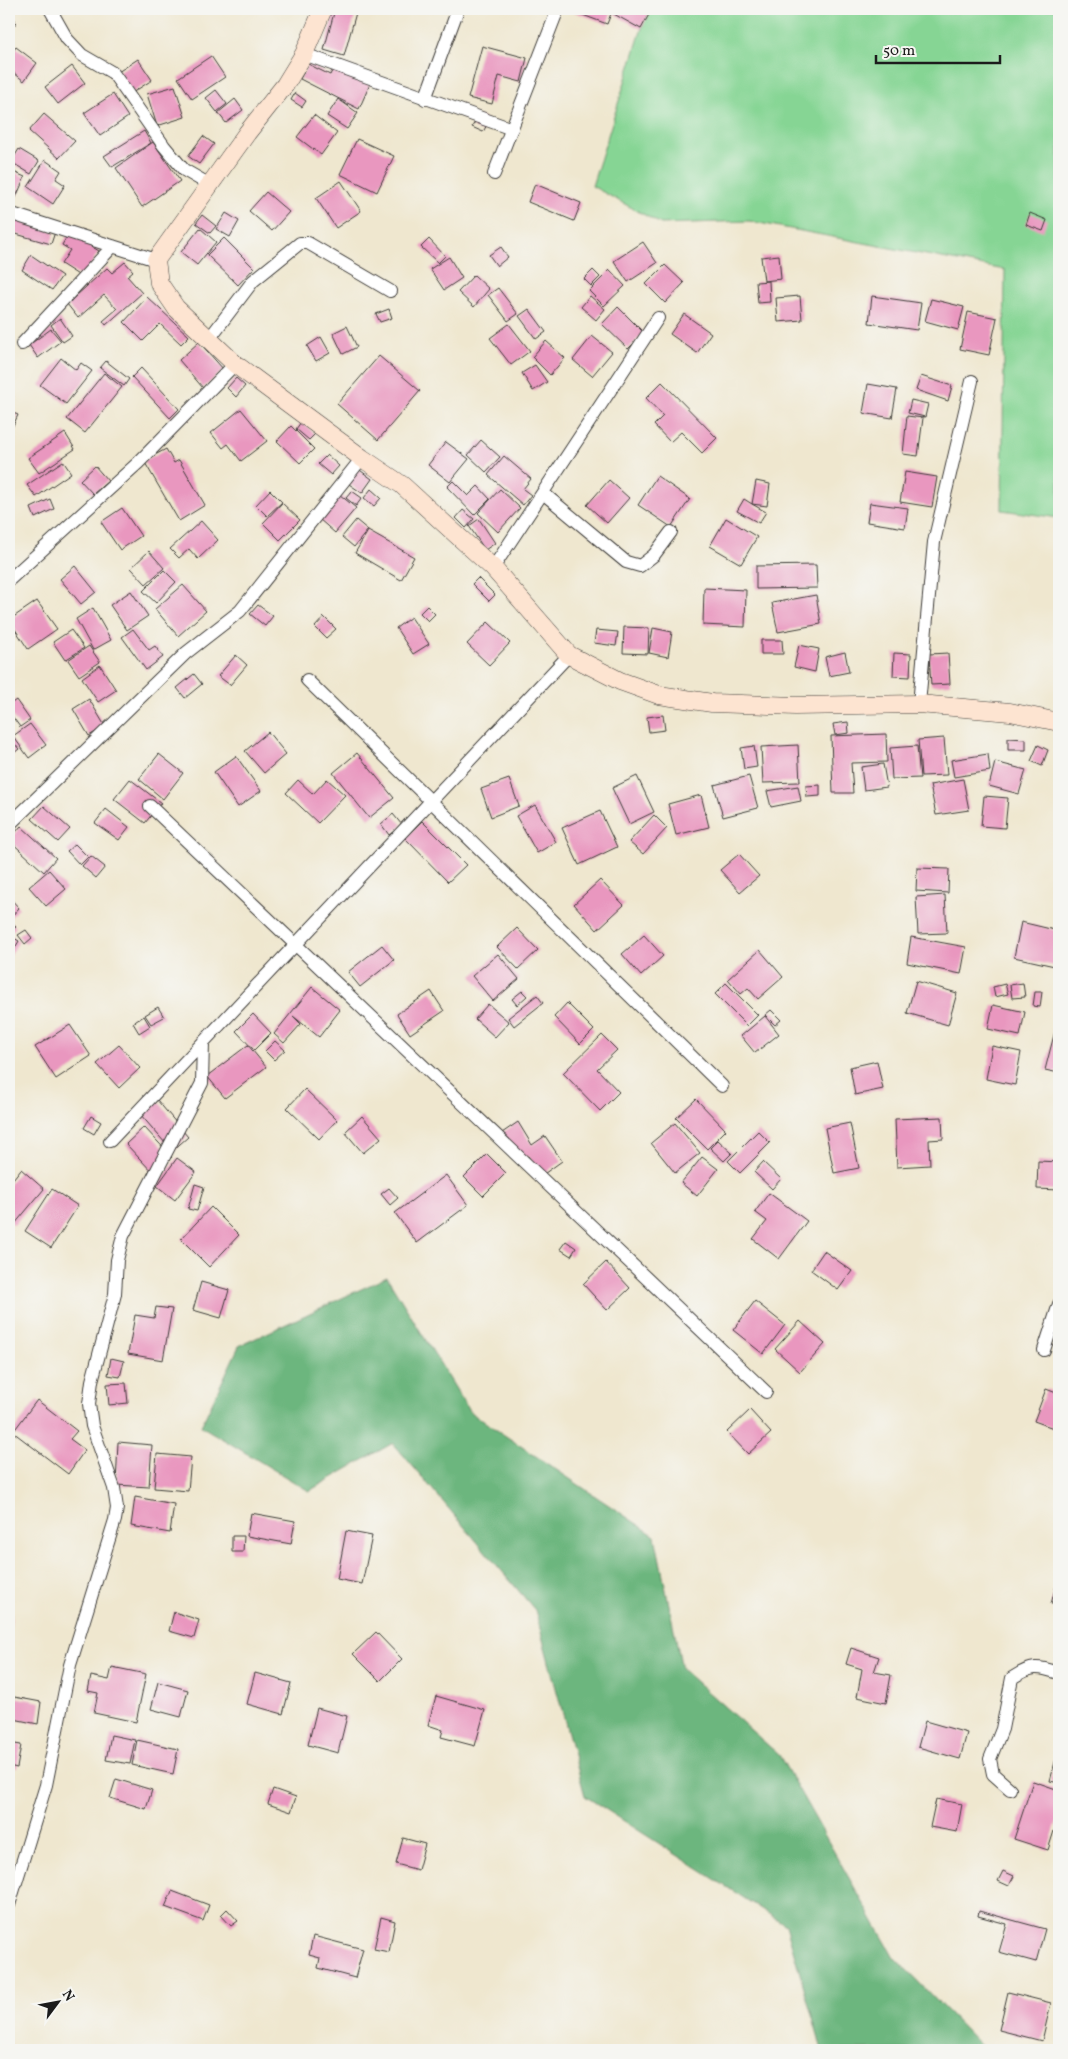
<svg xmlns="http://www.w3.org/2000/svg" width="1068" height="2059" viewBox="0 0 1068 2059" font-family="Vollkorn,serif">
	<rect width="100%" height="100%" fill="#f6f6f2"/>
	<filter id="ink" filterUnits="userSpaceOnUse"><feTurbulence type="fractalNoise" baseFrequency=".02" numOctaves="2"/><feDisplacementMap in="SourceGraphic" scale="10" xChannelSelector="R" yChannelSelector="G"/><feConvolveMatrix kernelMatrix="1 2 1 2 8 2 1 2 1" color-interpolation-filters="sRGB"/></filter>
	<filter id="wash" filterUnits="userSpaceOnUse"><feTurbulence type="fractalNoise" baseFrequency=".0096" numOctaves="4" result="noise"/><feDisplacementMap in="SourceGraphic" scale="20" xChannelSelector="R" yChannelSelector="G"/><feGaussianBlur stdDeviation="1.12" result="paint"/><feColorMatrix in="noise" values="0 0 0 0 0 0 0 0 0 0 0 0 0 0 0 0 0 1.4 0 .05"/><feComposite in="paint" operator="in"/></filter>
	<g filter="url(#wash)">
		<rect width="100%" height="100%" fill="#efe7cf"/>
		<path fill="#86d594" stroke="#517858" d="M648,9h411v509l-57,-8 3,-240 -256,-49 -88,3 -69,-38z"/>
		<path fill="#6cb67e" stroke="#44694d" d="M387,1277l83,135 185,124 27,133 97,86 115,202 91,93h-163l-36,-125 -201,-129 -50,-186 -142,-167 -84,48 -108,-65 38,-80z"/>
		<g id="blocks">
			<path fill="#e997bf" d="M335,9h22l-13,47 -20,-6z
				M573,9h34l5,2 -5,13 -35,-13z
				M615,9h37l-11,20 -29,-16z
				M9,13h4l3,11 -7,1z
				M482,46l45,12 -6,24 -22,-6 -7,28 -24,-6z
				M16,47l21,16 -13,18 -15,-12v-13z
				M211,56l14,21 -33,22 -14,-21z
				M138,59l14,21 -20,13 -14,-21z
				M308,64l22,11 4,-8 36,17 -11,25 -59,-30z
				M72,66l13,17 -27,21 -13,-17z
				M175,86l10,31 -28,9 -10,-32z
				M216,90l11,14 -10,8 -11,-14z
				M295,93l11,8 -4,6 -11,-7z
				M113,94l15,23 -28,19 -16,-23z
				M235,99l8,11 -17,13 -8,-10z
				M338,99l20,14 -11,16 -20,-13z
				M44,114l31,27 -16,17 -30,-27z
				M314,115l23,18 -16,22 -24,-18z
				M478,116l11,5 -6,11 -11,-5z
				M144,131l7,12 -39,24 -8,-11z
				M203,136l11,8 -15,20 -11,-8z
				M357,139l37,17 -17,36 -37,-18z
				M153,142l27,39 -38,26 -26,-39z
				M19,149l20,12 -8,13 -20,-12z
				M45,160l16,11 -5,8 9,6 -12,19 -25,-17z
				M9,170l16,7 -12,27 -4,-2z
				M341,181l20,30 -25,17 -20,-30z
				M535,184l46,19 -7,18 -46,-19z
				M266,192l23,20 -17,19 -23,-20z
				M226,213l13,8 -9,16 -14,-8z
				M1030,213l17,7 -4,11 -17,-6z
				M202,215l14,11 -6,7 -14,-10z
				M9,218l46,14 -4,12 -42,-12z
				M200,228l16,14 -19,23 -16,-13z
				M69,233l30,18 -16,27 -22,-14 9,-14 -8,-5z
				M224,238l30,30 -16,17 -31,-30z
				M429,239l16,17 -7,7 -17,-16z
				M643,242l14,21 -29,19 -14,-21z
				M501,247l7,10 -11,9 -8,-11z
				M31,255l31,21 -10,14 -30,-20z
				M779,255l2,24 -17,2 -3,-24z
				M449,257l13,21 -18,12 -14,-21z
				M125,262l8,9 -6,5 15,17 -36,32 -3,-4 14,-12 -13,-14 -26,23 -11,-14 40,-36 5,5z
				M665,265l19,18 -19,20 -19,-19z
				M593,270l7,7 -9,9 -7,-7z
				M610,270l15,16 -21,20 -15,-15z
				M474,275l15,14 -15,18 -16,-15z
				M769,281l1,21 -12,1 -2,-21z
				M498,288l20,26 -10,7 -20,-26z
				M590,296l15,13 -9,11 -15,-13z
				M800,296l2,24 -24,2 -2,-24z
				M872,296l49,7 -4,27 -48,-7z
				M147,297l42,39 -8,8 -21,-20 -17,17 -19,-19z
				M931,299l33,8 -6,23 -33,-9z
				M618,307l26,26 -16,16 -26,-25z
				M389,309l3,9 -12,4 -4,-8z
				M529,309l17,23 -10,7 -17,-23z
				M968,312l29,6 -8,37 -29,-6z
				M684,314l27,19 -14,20 -27,-19z
				M60,318l12,18 -9,6 -12,-17z
				M509,324l21,27 -19,14 -21,-27z
				M347,326l10,21 -14,7 -10,-21z
				M51,329l10,12 -23,17 -9,-13z
				M592,336l20,16 -20,24 -19,-16z
				M321,337l9,16 -14,8 -9,-15z
				M546,341l19,17 -15,17 -18,-18z
				M199,342l25,28 -21,18 -24,-28z
				M379,356l41,35 -42,49 -41,-36z
				M61,358l15,12 5,-7 11,8 -26,33 -26,-19z
				M106,361l23,18 -5,7 -24,-18z
				M535,365l12,17 -14,9 -11,-18z
				M141,368l38,41 -9,9 -38,-41z
				M104,373l18,14 -37,46 -18,-14z
				M921,376l31,10 -4,15 -32,-11z
				M236,378l9,8 -9,11 -9,-9z
				M662,382l55,56 -15,15 -21,-21 -11,10 -16,-17 9,-9 -17,-18z
				M868,384l29,5 -5,29 -29,-5z
				M911,400l17,4 -3,13 -17,-4z
				M241,409l26,32 -26,20 -13,-17 -5,4 -12,-15z
				M9,411l9,4 -9,19z
				M907,416l16,2 -5,38 -15,-2z
				M301,422l14,12 -6,6 -13,-11z
				M291,426l23,23 -14,14 -23,-22z
				M65,433l10,16 -36,24 -11,-15z
				M481,440l19,17 -14,15 -18,-17z
				M446,442l23,17 -19,23 -22,-17z
				M166,449l8,14 5,-3 26,45 -26,16 -35,-60z
				M327,455l12,11 -8,9 -13,-11z
				M504,456l27,23 -8,10 8,6 -8,10 -35,-30z
				M63,461l8,12 -35,24 -9,-12z
				M95,466l13,15 -15,13 -13,-14z
				M357,468l15,11 -10,14 -16,-11z
				M905,472l32,5 -5,30 -32,-5z
				M657,476l33,23 -19,28 -33,-22z
				M609,480l20,18 -22,25 -20,-18z
				M453,481l15,15 10,-10 12,13 -16,16 -27,-28z
				M756,481l14,3 -3,22 -15,-2 14,8 -7,11 -22,-12 7,-12 8,5z
				M371,489l10,9 -7,8 -10,-8z
				M500,489l20,19 -22,24 -20,-19z
				M270,490l12,12 -15,14 -11,-11z
				M352,491l10,7 -6,8 -10,-8z
				M339,494l17,14 -21,25 -16,-14z
				M50,499l4,10 -19,9 -4,-10z
				M282,503l18,17 -20,20 -17,-17z
				M870,503l38,5 -3,20 -38,-6z
				M122,508l19,28 -21,14 -19,-28z
				M463,510l11,9 -8,9 -10,-10z
				M726,518l31,19 -16,27 -31,-18z
				M479,519l16,24 -10,7 -16,-24z
				M356,520l12,10 -14,17 -12,-10z
				M201,521l17,19 -20,19 -9,-10 -10,9 -9,-9z
				M368,531l46,26 -13,23 -46,-27z
				M149,551l15,17 -18,16 -15,-16z
				M816,565l1,23 -61,1v-23z
				M75,566l21,26 -15,12 -21,-25z
				M164,570l12,12 -20,21 -13,-12z
				M478,578l17,17 -6,6 -17,-17z
				M183,585l23,26 -28,25 -23,-27z
				M704,588l42,2 -1,37 -42,-2z
				M131,591l17,25 -21,14 -17,-25z
				M816,595l5,29 -43,8 -6,-29z
				M37,601l20,28 -29,20 -19,-29z
				M258,605l15,11 -8,10 -15,-12z
				M427,606l8,8 -7,7 -8,-8z
				M93,608l18,32 -18,10 -17,-31z
				M324,617l12,12 -10,9 -11,-11z
				M411,617l18,27 -16,10 -17,-26z
				M488,622l22,21 -21,22 -22,-21z
				M624,627l25,1 -1,26 -25,-1z
				M653,628l19,4 -4,25 -19,-4z
				M133,629l16,21 6,-4 8,11 -17,13 -24,-33z
				M71,630l13,18 -19,12 -12,-18z
				M596,630l22,2 -2,14 -22,-3z
				M761,640h21l1,14h-22z
				M799,645l20,4 -4,23 -21,-5z
				M89,646l11,16 -21,14 -11,-16z
				M845,652l4,20 -20,4 -4,-19z
				M894,653l17,1 -1,23 -17,-1z
				M948,653l2,31 -19,1 -2,-31z
				M236,655l11,10 -17,20 -12,-9z
				M100,665l16,25 -18,12 -16,-24z
				M194,674l8,10 -17,14 -8,-10z
				M89,699l16,27 -16,10 -16,-27z
				M16,700l14,20 -10,7 -11,-15v-7z
				M663,715l2,15 -16,2 -2,-15z
				M848,722l1,11 -14,2 -2,-11z
				M30,724l16,21 -17,13 -16,-22z
				M268,732l18,22 -22,19 -19,-22z
				M886,734l1,28 -36,1 2,30h-20l-2,-57z
				M9,737l10,12 -10,8z
				M944,738l3,37 -26,1 -3,-36z
				M1008,738l18,1v11h-18z
				M798,745l2,37 -37,1 -2,-36z
				M1038,745l10,5 -6,16 -11,-5z
				M754,746l3,21 -13,2 -3,-21z
				M917,746l3,32 -28,1 -2,-31z
				M357,753l37,45 -25,20 -36,-45z
				M159,754l24,19 -20,26 -24,-20z
				M988,754l2,17 -36,6 -3,-17z
				M236,756l25,35 -23,16 -24,-35z
				M995,762l31,8 -7,24 -30,-8z
				M883,764l4,23 -23,3 -3,-23z
				M637,776l17,36 -25,12 -17,-36z
				M749,776l9,32 -35,9 -9,-32z
				M130,779l31,24 -16,20 -31,-24z
				M327,779l18,16 -27,28 -32,-30 12,-13 15,14z
				M509,779l10,27 -28,11 -10,-28z
				M963,779l6,31 -33,5 -6,-30z
				M820,785v11l-13,1 -1,-11z
				M798,786l3,15 -30,6 -4,-16z
				M701,795l8,32 -33,8 -8,-31z
				M984,796l24,2 -3,30 -24,-2z
				M535,805l21,37 -19,11 -21,-37z
				M44,806l26,23 -12,13 -26,-23z
				M106,809l23,18 -10,13 -24,-17z
				M600,811l17,36 -38,18 -17,-37z
				M393,814l9,11 -13,10 -8,-11z
				M654,815l13,13 -24,26 -14,-12z
				M422,821l44,44 -18,17 -43,-44z
				M21,826l35,32 -12,14 -35,-32z
				M75,844l13,13 -8,8 -13,-14z
				M739,854l20,22 -19,16 -20,-22z
				M91,856l14,11 -9,11 -14,-12z
				M917,868l32,1 -1,24 -32,-2z
				M49,870l17,19 -20,17 -17,-19z
				M600,880l24,25 -27,25 -23,-26z
				M945,895l2,38 -29,1 -2,-37z
				M9,897l10,11 -9,10 -1,-1z
				M9,920l7,7 -6,6 -1,-2z
				M1021,922l38,9v36l-45,-10z
				M517,928l21,22 -20,19 -21,-22z
				M26,930l6,8 -7,6 -7,-9z
				M9,935l10,6 -10,17z
				M644,935l19,21 -22,20 -19,-22z
				M911,937l55,10 -5,27 -54,-11z
				M382,945l12,15 -34,27 -12,-15z
				M760,950l23,27 -25,22 -10,-11 -7,6 -13,-15z
				M498,954l21,25 -26,22 -21,-25z
				M916,981l41,12 -9,32 -41,-12z
				M726,983l32,32 -11,11 -32,-32z
				M1023,983l2,14 -13,1 -2,-13z
				M1005,984l3,10 -13,3 -2,-10z
				M312,987l28,23 -21,27 -26,-21 8,8 -17,19 -10,-9z
				M431,991l13,20 -34,23 -13,-20z
				M522,991l5,5 -10,9 -5,-6z
				M1035,992h7l-2,15 -7,-1z
				M537,995l6,8 -29,23 -6,-8z
				M567,1003l27,27 -14,14 -26,-27z
				M488,1004l21,18 -14,15 -20,-18z
				M993,1005l32,7 -5,24 -32,-7z
				M158,1007l6,10 -13,7 -6,-9z
				M771,1010l10,10 -6,5 -10,-10z
				M253,1014l18,19 -17,17 -18,-19z
				M144,1016l6,10 -11,7 -6,-10z
				M765,1016l14,18 -24,19 -14,-17z
				M70,1025l21,31 -35,23 -21,-32z
				M1056,1027l3,1v45l-14,-3z
				M602,1035l15,15 -20,19 22,23 -19,19 -37,-38z
				M275,1041l10,9 -11,10 -9,-9z
				M119,1045l21,23 -21,20 -22,-24z
				M248,1045l18,22 -41,31 -18,-22z
				M992,1046l29,6 -6,33 -29,-6z
				M877,1061l6,28 -28,6 -5,-28z
				M305,1089l32,31 -18,19 -32,-31z
				M696,1099l30,31 -19,19 -31,-31z
				M157,1100l31,37 -16,14 -32,-37z
				M91,1116l10,6 -7,12 -10,-6z
				M362,1116l19,22 -18,15 -18,-21z
				M942,1117l1,22 -14,1 1,25 -33,2 -2,-48z
				M518,1122l14,23 13,-9 17,25 -21,15 -13,-20 -8,5 -18,-28z
				M675,1123l25,30 -25,20 -24,-30z
				M850,1123l9,45 -25,5 -9,-45z
				M144,1127l28,30 -18,17 -28,-30z
				M758,1131l12,12 -30,30 -12,-12z
				M718,1140l14,13 -8,8 -14,-13z
				M487,1154l19,19 -23,23 -19,-19z
				M702,1157l16,12 -21,27 -16,-13z
				M177,1158l19,14 -21,28 -18,-14z
				M1038,1161l21,1v28l-22,-1z
				M763,1162l18,17 -9,10 -18,-17z
				M21,1169l23,20 -30,36 -5,-4v-37z
				M446,1175l22,30 -51,38 -22,-30z
				M195,1184l9,3 -7,24 -9,-2z
				M389,1188l9,10 -8,7 -9,-11z
				M52,1189l26,17 -27,42 -26,-17z
				M769,1193l38,28 -28,38 -26,-20 14,-18 -12,-9z
				M211,1207l28,28 -30,32 -28,-28z
				M566,1241l10,7 -5,8 -11,-7z
				M824,1251l28,20 -14,19 -27,-20z
				M606,1262l24,26 -23,22 -24,-26z
				M201,1282l28,8 -8,28 -28,-8z
				M755,1301l30,24 -22,29 -30,-24z
				M156,1307l16,2 -9,51 -35,-6 7,-39 19,3z
				M800,1321l25,23 -25,28 -25,-23z
				M111,1358l13,3 -4,16 -12,-2z
				M126,1383l2,20 -19,2 -2,-21z
				M1046,1389l13,5v36l-25,-9z
				M37,1400l40,31 -7,8 15,11 -17,24 -55,-42z
				M750,1410l21,23 -23,21 -21,-22z
				M118,1442l34,3 -3,42 -33,-2z
				M157,1454l34,3 -3,34 -34,-3z
				M135,1497l39,7 -4,29 -39,-7z
				M251,1513l44,8 -4,23 -44,-8z
				M346,1531l26,5 -10,48 -25,-5z
				M232,1536h12l-1,16h-11z
				M1059,1574v32l-8,-2z
				M174,1612l25,8 -5,18 -25,-7z
				M9,1614l3,1 -2,13h-1z
				M376,1632l26,27 -22,22 -27,-27z
				M851,1648l28,9 -5,15 17,3 -5,28 -29,-6 5,-28 -16,-5z
				M112,1667l34,7 -10,48 -42,-9 4,-20 -10,-2 3,-15 18,4z
				M255,1673l36,10 -8,31 -36,-10z
				M158,1682l30,8 -7,27 -30,-8z
				M9,1696l32,6 -3,22 -29,-6z
				M436,1696l49,14 -10,36 -34,-9 2,-7 -15,-5z
				M317,1708l30,8 -9,37 -30,-8z
				M925,1721l42,12 -7,26 -42,-12z
				M111,1735l24,5 -5,24 -24,-4z
				M137,1740l41,9 -5,25 -41,-9z
				M9,1743l12,2 -4,23 -8,-2z
				M1059,1747v36l-9,-2z
				M116,1779l36,11 -6,19 -36,-11z
				M1033,1781l26,9v25l-11,35 -34,-11z
				M273,1789l23,8 -5,15 -23,-8z
				M936,1799l26,5 -5,28 -27,-5z
				M403,1838l22,6 -7,26 -22,-6z
				M1003,1871l11,5 -5,10 -11,-5z
				M172,1891l37,14 -6,16 -38,-14z
				M227,1909l11,12 -7,5 -10,-11z
				M979,1911l66,18 -9,33 -37,-10 8,-28 -29,-8z
				M381,1917l14,4 -6,31 -15,-3z
				M1059,1918v13l-4,-1z
				M313,1936l50,13 -8,29 -37,-10 2,-10 -11,-3z
				M1008,1992l43,11 -9,38 -43,-11z"/>
		</g>
	</g>
	<g filter="url(#ink)">
		<use href="#blocks" fill-opacity="0" stroke="#3c3a37" stroke-width="1"/>
		<g fill="none" stroke-linecap="round" stroke-linejoin="round">
			<defs>
				<path id="street" d="M50,9l17,30 15,16 31,18 51,73 20,24 26,15
					M304,54l208,75
					M425,99l33,-90
					M494,174l64,-165
					M9,213l147,47
					M209,339l44,-58 47,-38h8l82,48
					M22,344l91,-98
					M543,493l83,69 14,4 14,-11 17,-23
					M493,568l165,-250
					M9,580l129,-117 97,-99
					M307,680l415,406
					M919,704l15,-162 38,-161
					M150,806l616,586
					M9,825l177,-172 54,-42 122,-153
					M110,1141l459,-486
					M1044,1350l15,-46
					M1010,1789l-17,-15 -3,-15 12,-30 10,-51c20,-13 26,-12 47,-5
					M9,1905l37,-120 24,-120 45,-145 2,-12 -3,-20 -22,-62 -3,-22 3,-23 23,-87 2,-34 6,-24 79,-153 1,-41"/>
				<path id="secondary" d="M323,9l-19,45 -19,31 -38,48 -91,127 3,23 17,25 59,56 127,94 40,27 91,83 76,87 51,26 39,14 53,8 83,3 124,-2 91,8 49,10"/>
			</defs>
			<use href="#street" stroke="#3c3a37" stroke-width="14"/>
			<use href="#secondary" stroke="#3c3a37" stroke-width="19"/>
			<use href="#street" stroke="#fff" stroke-width="12"/>
			<use href="#secondary" stroke="#fde4d1" stroke-width="18"/>
		</g>
	</g>
	<rect width="1068" height="2059" fill="none" stroke="#f6f6f2" stroke-width="30"/>
	<g transform="translate(58 2002) rotate(58)" stroke="#f6f6f2" stroke-width="4" paint-order="stroke">
	<path d="M0-4L9 19L0 12L-9 19Z" fill="#1c1c1c"/>
	<text y="-8" font-size="14" font-weight="bold" text-anchor="middle" fill="#1c1c1c">N</text>
	</g>
	<path d="M876 55v8h124v-8" fill="none" stroke="#1c1c1c" stroke-width="2.5"/>
	<text x="883" y="55" font-size="15" fill="#1c1c1c" stroke="#f6f6f2" stroke-width="4" paint-order="stroke">50 m</text>
</svg>
